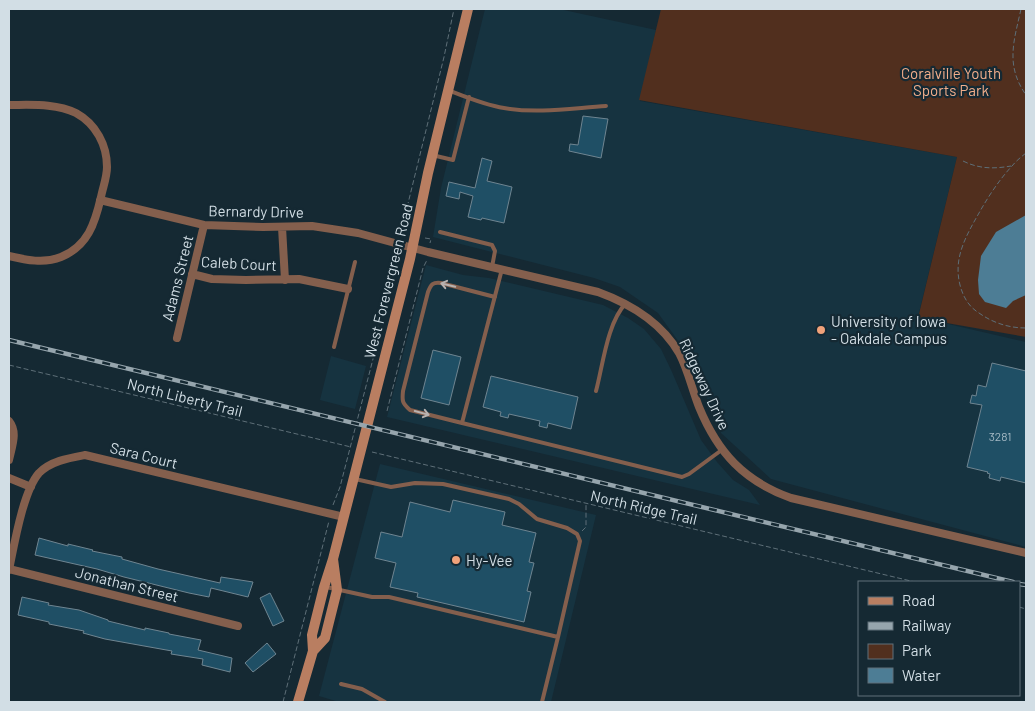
<svg xmlns="http://www.w3.org/2000/svg" width="1035" height="711" viewBox="0 0 1035 711" font-family="Barlow,sans-serif">
	<rect width="100%" height="100%" fill="#152933"/>
	<path fill="#163340" d="M485,9h74l97,21 -16,71 317,56 -39,160 108,25v205l-255,-68 -50,-46 -29,-73 -34,-47 -38,-26 -26,-9 -161,-41 8,-49z
		M426,265l37,10 26,3 114,27 25,13 16,11 17,20 11,23 29,68 16,22 16,18 16,10 11,15 -373,-88z
		M331,356l35,10 -11,43 -35,-9z
		M380,464l216,51 -45,187h-212l-20,-6z"/>
	<path fill="#512f1e" d="M661,9h365v328l-108,-19 39,-161 -318,-57z"/>
	<path fill="#4d7d95" d="M1026,215v80l-13,6 -7,7 -21,-6 -6,-8 -1,-14 3,-24 15,-24z"/>
	<path fill="#1f4f65" stroke="#6f8591" d="M583,116l25,3 -7,39 -32,-7 1,-7 8,1z
		M482,158l10,3 -5,20 25,6 -8,36 -22,-5 -1,2 -13,-3 5,-21 -13,-4 -1,7 -13,-3 3,-14 26,6z
		M433,350l28,7 -12,48 -28,-7z
		M992,363l34,8v112l-25,-6 -1,4 -11,-3 1,-4 -3,-1 1,-1 -21,-5 15,-62 -12,-2 2,-8 4,1 2,-11 8,2z
		M491,376l87,21 -7,32 -23,-6 -1,5 -8,-2 1,-5 -31,-7 -1,4 -8,-2 1,-4 -18,-5z
		M453,500l52,12 -3,13 34,8 -7,29 5,1 -7,28 4,1 -7,30 -107,-25 1,-4 -28,-6 6,-24 -21,-5 6,-26 21,5 8,-35 40,10z
		M39,538l29,8v-2l25,6 -1,1 30,6v2l36,10 62,14 1,-6 32,5 -5,15 -37,-9 -2,9 -20,-4 -65,-16 -27,-8 -62,-14z
		M270,593l14,28 -11,5 -13,-28z
		M22,597l27,6 -1,2 31,5 29,10v1l37,9v-2l24,5v1l32,6 -3,10 34,8 -2,14 -28,-7 1,-6 -32,-5 1,-3 -67,-12 -22,-6 1,-2 -35,-7v-2l-31,-7z
		M267,643l9,11 -23,18 -8,-9z"/>
	<g fill="none" stroke-linecap="round" stroke-linejoin="round">
		<path stroke="#5e6f78" stroke-width="1" stroke-dasharray="5 2.5" stroke-linecap="butt" d="M1021,9c-7,32 -16,56 5,86
			M1026,153c-5,4 -10,8 -14,13 -13,14 -24,31 -33,47 -13,23 -26,45 -19,72 3,12 9,22 19,28 14,10 30,15 47,15
			M963,161c16,8 31,8 48,5
			M400,236l44,-179 10,-48
			M425,238l6,1 -1,4
			M9,365l342,82
			M387,411l36,-143 4,-8
			M372,452l543,130
			M333,505l7,-18 33,-128 2,-22 21,-84
			M582,531l4,-4v-23
			M1019,607l7,2
			M283,702l46,-181"/>
		<path stroke="#845f4d" stroke-width="4" d="M448,90c18,7 37,15 56,18 34,6 69,0 102,-2
			M432,155l21,5 16,-63
			M440,232l52,13 3,6 -3,16
			M502,269l-40,154 220,54 7,-3 34,-25
			M334,347l21,-85
			M596,391c7,-26 11,-68 30,-88
			M462,423l-52,-13c-8,-7 -8,-9 -7,-19l25,-99c3,-8 5,-10 13,-9l54,14
			M326,587l46,10h17l169,40 22,-96 -3,-7 -10,-6 -30,-9 -18,-15 -10,-5 -66,-15 -28,-1 -24,4 -36,-8
			M341,684l21,5 23,13
			M542,702l16,-65"/>
		<path stroke="#845f4d" stroke-width="8" d="M9,105c22,0 47,-2 67,8 20,11 31,32 31,54 0,10 -4,20 -6,30 -6,26 -13,49 -40,60 -17,7 -35,3 -52,-1
			M100,200l104,25 59,2 49,-1 46,7 70,19 170,40c33,12 63,30 81,61 9,17 13,36 20,54 19,46 45,74 92,91l235,55
			M282,227l3,53
			M192,274l20,5 34,1 53,-1 49,10
			M177,338l27,-113
			M9,421c9,11 3,25 0,39
			M9,478l22,9
			M9,569l229,57
			M9,570c5,-24 14,-79 30,-97 12,-12 30,-15 46,-18l259,62"/>
		<path stroke="#b97e61" stroke-width="10" d="M333,559l77,-300 18,-86 40,-164
			M333,559l4,31 -12,48 -12,13 -1,-16 12,-48z
			M298,702l15,-51"/>
		<defs>
			<path id="rail" d="M9,340l1004,242
				M1019,584l7,1"/>
		</defs>
		<use href="#rail" stroke="#96a5ad" stroke-width="4.5"/>
		<use href="#rail" stroke="#152933" stroke-width="2.5" stroke-dasharray="8" stroke-linecap="butt"/>
	</g>
	<defs><path id="oneway-shaft" d="M-6 0H5M1.5-3L5.5 0L1.5 3" fill="none" stroke-width="1.6" stroke-linecap="round" stroke-linejoin="round" transform="scale(1.25)"/></defs>
	<g stroke="#b7b2b0">
		<use href="#oneway-shaft" transform="translate(448 285) rotate(-166)"/>
		<use href="#oneway-shaft" transform="translate(422 413) rotate(15)"/>
	</g>
	<g fill="#f0a27a" stroke="#152933" stroke-width="2">
		<circle cx="821" cy="330" r="5"/>
		<circle cx="456" cy="560" r="5"/>
	</g>
	<g text-anchor="middle" dominant-baseline="central" stroke-width="4.5" stroke-linejoin="round" paint-order="stroke">
		<g font-size="12" fill="#a5bac5">
			<text x="1000" y="436">3281</text>
		</g>
		<g font-size="15" fill="#f2ae8b" stroke="#152933">
			<text x="951" y="73">Coralville Youth<tspan x="951" dy="17">Sports Park</tspan></text>
		</g>
		<g font-size="15" fill="#d2dee5" stroke="#152933">
			<text transform="translate(256 211) rotate(1)">Bernardy Drive</text>
			<text transform="translate(239 263) rotate(3)">Caleb Court</text>
			<text transform="translate(177 278) rotate(-76)">Adams Street</text>
			<text transform="translate(388 281) rotate(-76)">West Forevergreen Road</text>
			<text transform="translate(705 384) rotate(65)">Ridgeway Drive</text>
			<text transform="translate(185 397) rotate(14)">North Liberty Trail</text>
			<text transform="translate(144 455) rotate(14)">Sara Court</text>
			<text transform="translate(644 507) rotate(13)">North Ridge Trail</text>
			<text transform="translate(127 584) rotate(14)">Jonathan Street</text>
		</g>
		<g font-size="15" fill="#d2dee5" stroke="#152933" text-anchor="start">
			<text x="831" y="321">University of Iowa<tspan x="831" dy="17">- Oakdale Campus</tspan></text>
			<text x="466" y="560">Hy-Vee</text>
		</g>
	</g>
	<rect width="1035" height="711" fill="none" stroke="#d2dee5" stroke-width="20"/>
	<rect x="858" y="581" width="162" height="115" fill="#152933" stroke="#61717a"/>
	<rect x="868" y="597" width="25" height="8" fill="#b97e61" stroke="#61717a"/>
	<text x="902" y="606" font-size="15" fill="#d2dee5">Road</text>
	<rect x="868" y="622" width="25" height="8" fill="#96a5ad" stroke="#61717a"/>
	<text x="902" y="631" font-size="15" fill="#d2dee5">Railway</text>
	<rect x="868" y="644" width="25" height="15" fill="#512f1e" stroke="#61717a"/>
	<text x="902" y="656" font-size="15" fill="#d2dee5">Park</text>
	<rect x="868" y="668" width="25" height="15" fill="#4d7d95" stroke="#61717a"/>
	<text x="902" y="681" font-size="15" fill="#d2dee5">Water</text>
</svg>
